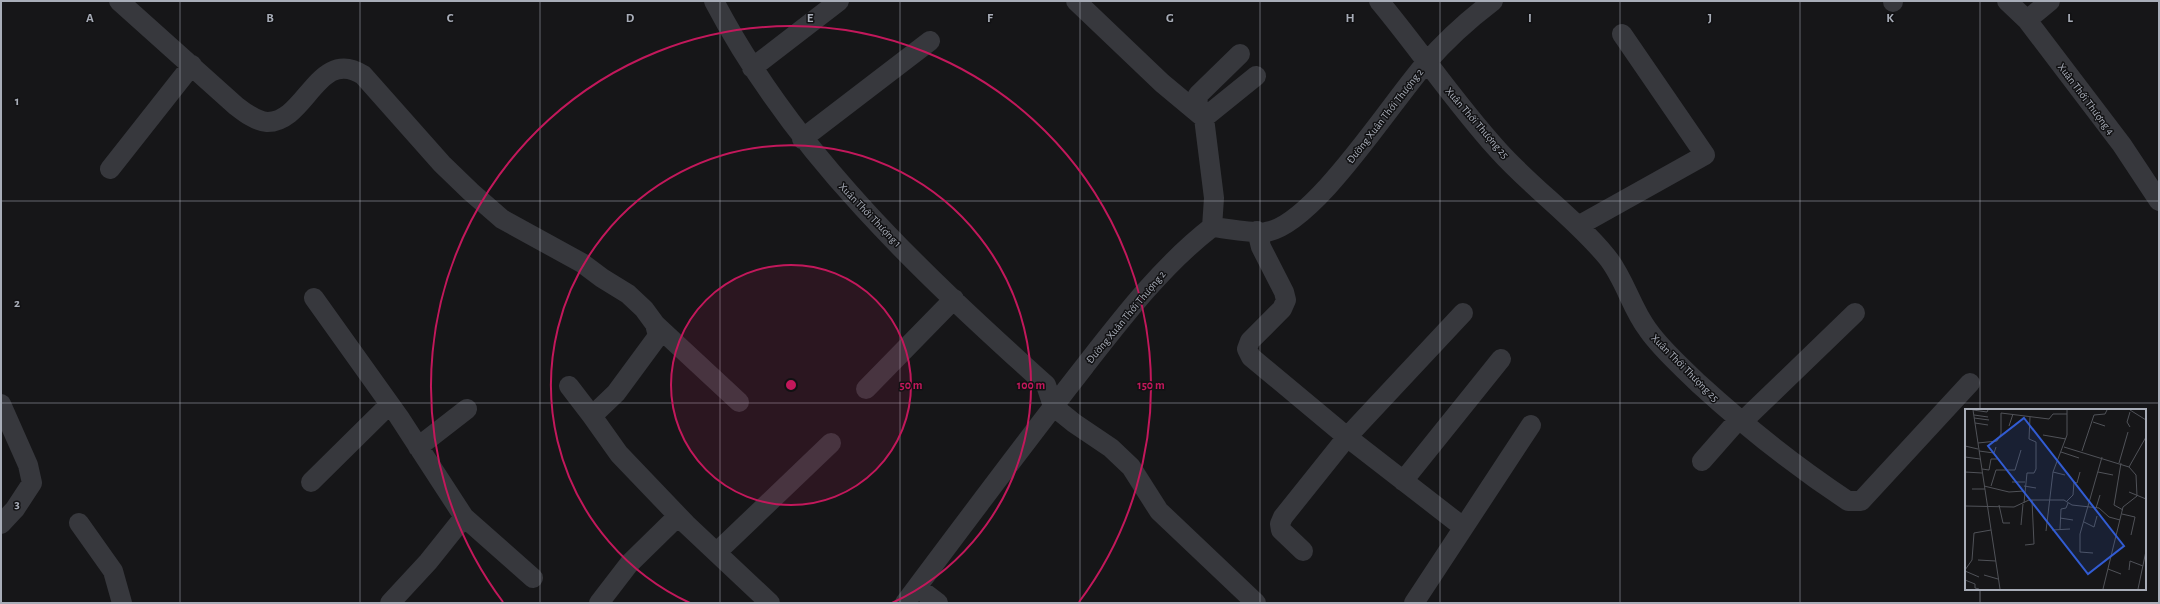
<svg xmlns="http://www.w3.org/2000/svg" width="2160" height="604" viewBox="0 0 2160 604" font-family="'Alegreya Sans',sans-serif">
	<rect width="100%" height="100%" fill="#161618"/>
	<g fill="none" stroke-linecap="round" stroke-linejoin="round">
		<path stroke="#37383d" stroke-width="20" d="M119,1l116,104c9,7 20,16 32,17 39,1 51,-76 96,-47l79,89 29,28 31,27 80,44 20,15 26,16 16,15 11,15 3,12 -42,57 -24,23 27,38 67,70 84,79
			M714,1c80,153 206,270 332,384l7,21
			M1076,1l86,82 42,35 10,80 -2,29
			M1379,1c41,49 76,102 119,149 34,38 77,68 109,107 18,22 24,51 41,73 14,20 33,36 50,53 47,43 97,83 150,118h13l109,-118
			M2007,1l20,19 95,125 37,56
			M1893,2v-1
			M2027,20l23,-19
			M752,68l87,-67
			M1197,112l1,-17 42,-41
			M1204,118l52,-42
			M802,139l128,-98
			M110,169l82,-104
			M1578,226l127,-71 -83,-121
			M1257,231l4,16 23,45 2,8 -4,9 -32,32 -3,8 4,8 96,80 116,90
			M314,298l85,119 65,100 -36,45 -38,41
			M655,324l84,78
			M569,386l23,30
			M866,389l88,-90
			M1,404l27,61 4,18 -17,26 -14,15
			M1053,406l21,17 37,25 20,19 28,44 97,92
			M1742,422l113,-109
			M418,447l49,-38
			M1702,461l37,-42
			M1403,481l98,-122
			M311,482l78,-77
			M464,517l69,61
			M79,523l34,48 9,32
			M1303,551l-22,-21 -1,-6 3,-7 64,-80 116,-124
			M717,552l114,-109
			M917,587l21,16
			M599,603l30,-39 49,-48
			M905,603c59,-79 118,-158 179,-236 39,-50 78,-101 128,-140 12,1 44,7 54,5 48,-7 126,-131 160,-169 20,-23 42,-43 67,-62
			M1414,603l117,-178"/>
	</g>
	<path fill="none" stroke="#a8adb8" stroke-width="1" stroke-opacity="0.55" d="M180,1v602M360,1v602M540,1v602M720,1v602M900,1v602M1080,1v602M1260,1v602M1440,1v602M1620,1v602M1800,1v602M1980,1v409M1,201h2158M1,403h2158M1980,589v14"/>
	<circle cx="791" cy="385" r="120" fill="#c2185b" fill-opacity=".12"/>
	<g fill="none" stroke="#c2185b" stroke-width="2">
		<circle cx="791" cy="385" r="120"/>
		<path d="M690 603A240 240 0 1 1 892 603"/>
		<path d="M503 602A360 360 0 1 1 1079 602"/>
	</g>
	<g text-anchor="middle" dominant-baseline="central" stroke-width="3" stroke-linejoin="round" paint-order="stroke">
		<g font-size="11" fill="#a8adb8" stroke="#111113">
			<text transform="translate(2086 99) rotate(53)">Xuân Thới Thượng 4</text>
			<text transform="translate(1385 116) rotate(-52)">Đường Xuân Thới Thượng 2</text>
			<text transform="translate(1477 123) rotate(49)">Xuân Thới Thượng 25</text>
			<text transform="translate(870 215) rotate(46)">Xuân Thới Thượng 1</text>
			<text transform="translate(1126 317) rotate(-50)">Đường Xuân Thới Thượng 2</text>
			<text transform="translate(1685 368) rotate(45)">Xuân Thới Thượng 25</text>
		</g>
	</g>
	<g transform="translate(1965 409)">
		<rect width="181" height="181" fill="#161618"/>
		<path fill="none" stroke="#505258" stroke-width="1" d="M8,1l14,2 1,-2M8,1l27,179M165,1l16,10M9,6l14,2M9,9l15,2M128,13l12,4M10,14l13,2M44,17l4,-12M165,18l-3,-5 3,-10M78,26l23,4M13,34l19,-2 4,-7v-21l48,6 4,-5h14M0,37l13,3M99,38l65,20 7,8 1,21M14,42l15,2 2,-6M117,42l12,-36 11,-1 2,-4M96,43l18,6M0,48l15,2M154,54l9,-31M156,54l-7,42 9,5M164,58l17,-30M17,60l7,1 2,-11h6M0,63l17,1M88,63l12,3M133,63l15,3M47,73h13M19,77l25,6 15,-1M26,77l5,-16h19l6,-20M59,77l12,2M7,80h13M164,83l17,7M102,92l6,-6 1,-13 3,1 3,-11M59,94l3,-30h7l2,-4v-27l-7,-3 1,-22M34,96l4,18h7M0,97l49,1 15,-7h35l8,5 27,3 10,9 11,3M131,99l4,-13M157,105l13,3 -4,18M95,109l13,2M119,113l10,5 3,-11M56,116l2,-21M95,120l1,-20 5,-1 2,-5M87,121l18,-1M81,122l7,-59 14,-37v-25M60,136l9,-1 -2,-44M128,144l-13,-1v-18l22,-77M13,151l18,1M143,160l13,5M0,161l7,-10 2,-27 17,-3M164,161l1,-9 13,5M0,162l14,6M19,166l14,4M0,171l10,4v4l4,1M138,180l20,-82 14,-11M173,180l8,-38"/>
		<path fill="#325cd3" fill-opacity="0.15" stroke="#325cd3" stroke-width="2" d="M59,9l100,128 -36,28 -100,-128z"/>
		<rect width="181" height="181" fill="none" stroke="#a8adb8" stroke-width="2"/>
	</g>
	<g font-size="13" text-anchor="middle" font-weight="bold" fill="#a8adb8" stroke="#111113" stroke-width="3" stroke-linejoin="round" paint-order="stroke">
		<text x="90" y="22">A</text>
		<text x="270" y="22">B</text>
		<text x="450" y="22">C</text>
		<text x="630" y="22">D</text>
		<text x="810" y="22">E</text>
		<text x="990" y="22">F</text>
		<text x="1170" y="22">G</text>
		<text x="1350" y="22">H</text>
		<text x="1530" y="22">I</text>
		<text x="1710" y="22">J</text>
		<text x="1890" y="22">K</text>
		<text x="2070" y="22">L</text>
		<text x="17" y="105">1</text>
		<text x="17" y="307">2</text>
		<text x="17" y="508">3</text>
	</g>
	<circle cx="791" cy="385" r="6" fill="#c2185b" stroke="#111113" stroke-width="2"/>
	<g font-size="12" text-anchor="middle" font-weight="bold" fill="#c2185b" stroke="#111113" stroke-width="3" stroke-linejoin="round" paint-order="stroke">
		<text x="911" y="389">50 m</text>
		<text x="1031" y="389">100 m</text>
		<text x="1151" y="389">150 m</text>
	</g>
	<rect width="2160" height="604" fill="none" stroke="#a8adb8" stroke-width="4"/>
</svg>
